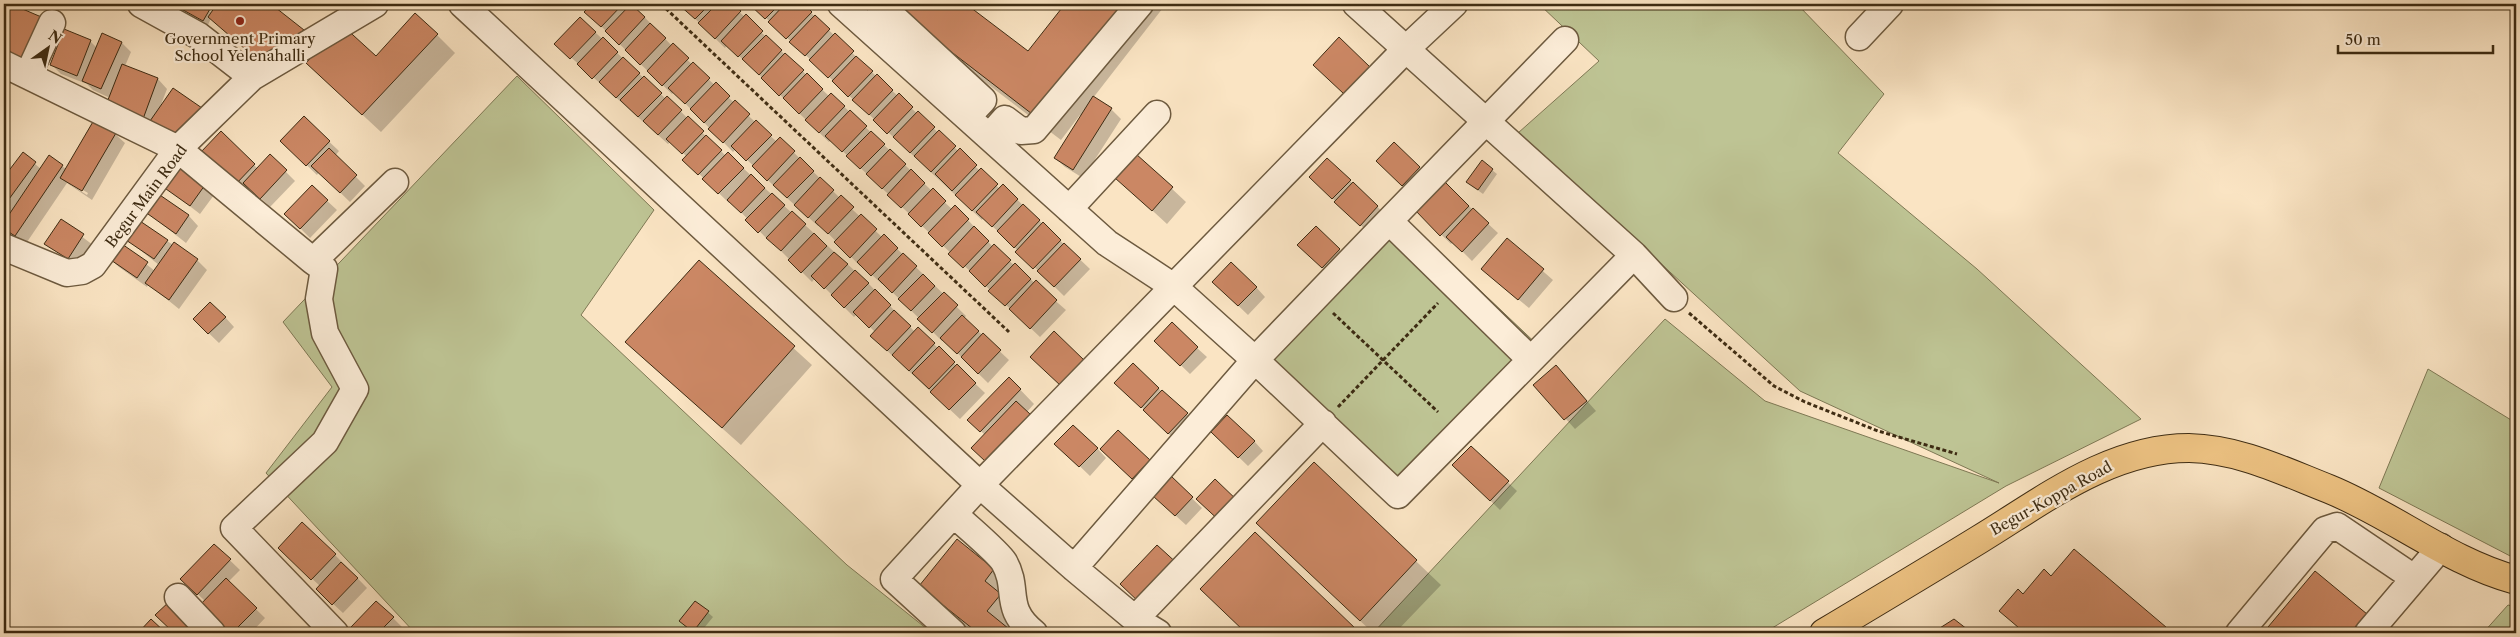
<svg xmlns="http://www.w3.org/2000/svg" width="2520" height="637" viewBox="0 0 2520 637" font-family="'Libre Caslon Text',serif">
	<rect width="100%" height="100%" fill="#fae4c3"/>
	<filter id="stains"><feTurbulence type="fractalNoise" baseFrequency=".004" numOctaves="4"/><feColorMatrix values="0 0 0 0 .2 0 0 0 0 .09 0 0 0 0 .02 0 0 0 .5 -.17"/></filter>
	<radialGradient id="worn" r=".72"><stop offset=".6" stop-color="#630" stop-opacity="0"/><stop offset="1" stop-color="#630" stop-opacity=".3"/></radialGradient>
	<path fill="#bec494" stroke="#7e7854" d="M1539,4h258l87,90 -46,59 139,116 164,150 -135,67 -242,147h-391l292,-314 100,82 234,82 -199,-92 -282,-258 81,-72z
		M517,76l137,134 -73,105 266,250 85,68h-517l-149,-160 66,-86 -49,-65z
		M1388,203l157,149 -148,154 -156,-148z
		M2428,369l88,54v136l-137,-71z
		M2508,605l8,2v26h-33z"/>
	<path fill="#0003" fill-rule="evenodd" d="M4,4l41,16 -41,33z
		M179,4h19l15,9 6,-9h50l48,40 -43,30 -63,-56 -3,7 -26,-14 -5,-5z
		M594,4h38l40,42 105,96 3,-3 60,59 42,39 2,-1 82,80 -2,2 45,42 -21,23 -44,-43 -2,1 -13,-13 -46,-45 -1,1 -21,-19 -1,1 -40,-41 -2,1 -41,-37 -41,-40 -3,3 -59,-60 -2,2 -61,-58 -25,-25z
		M680,4h51l98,92 2,-2 101,97 20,18 3,-3 38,41 73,63 -26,27 -188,-177 -21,-20 -2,2 -80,-77 -22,-20 -2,3z
		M751,4h51l74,72 124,113 3,-3 87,83 -26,27 -62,-61 -19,-17 -1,2z
		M889,4h79l-2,1 62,48 38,-49h100l-73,94 18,11 10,10 -38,59 -18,-11 -10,-9 26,-42 -1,-1 -19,25 -152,-116z
		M580,18l86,81 1,-1 59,58 17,12 125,115 47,49 3,-3 67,64 -25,26 -79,-74 -6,-13 -18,-18 -3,3 -39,-39 -3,4 -42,-42 -1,1 -39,-40 -1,2 -35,-34 -7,-12 -16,-16 -3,3 -112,-100z
		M437,35l18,18 -74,79 -55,-51 50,-23z
		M90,41l7,7 25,-5 9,9 -6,14 33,13 9,10 -15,39 -42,-30 -17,-8 -6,-6 -26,-10 -10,-10z
		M304,118l35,33 -4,5 30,30 -15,16 -31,-30 -2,3 -26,-25z
		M221,133l37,36 12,-13 25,25 -25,26 -20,-19 -6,6 -42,-41z
		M115,134l10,9 -33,57 -25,-17 -42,62 -21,-17v-49l19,-25 18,15 9,-12 16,12zM71,183l17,10 -1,2 -16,-10z
		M1137,156l49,46 -19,22 -50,-46z
		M1327,159l60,57 -17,18 -60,-57z
		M1482,162l15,12 -14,20 -11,-8z
		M175,165l39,30 -14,19 -39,-30z
		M1419,168l9,9 -16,17 -25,-24z
		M1444,183l54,50 -26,28 -19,-19 -2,2 -35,-34z
		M312,187l25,23 -27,28 -24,-24z
		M155,193l34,23 9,10 -12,17 -43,-34z
		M61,221l32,24 -15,23 -32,-25z
		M1316,228l33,31 -17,18 -23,-23z
		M125,238l42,3 30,19 10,10 -28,39 -31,-25 -1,3 -28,-20 -10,-9 10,-15 36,28 4,-6z
		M1507,240l46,40 -24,28 -37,-30z
		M699,262l113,103 -71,80 -96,-85z
		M1256,287l9,10 -17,18 -25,-24z
		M225,317l9,10 -15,16 -25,-24z
		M1197,348l10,9 -17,17 -25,-24z
		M1133,365l63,58 -18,20 -52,-51z
		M1565,376l31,35 -21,18 -40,-44z
		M1009,378l25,26 -8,9 17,16 -43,45 -27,-26 12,-13 -16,-15z
		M1118,432l41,38 -17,18 -31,-29z
		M1222,441h32l9,10 -15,15z
		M1471,447l46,44 -17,19 -46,-45z
		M1097,448l9,10 -16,18 -24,-23z
		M1314,464l127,121 -46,48h-22l-91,-86z
		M1171,478l31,30 -16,17 -22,-20z
		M1255,534l103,99h-112l-21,-20z
		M957,541l36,29 24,24 7,25 -12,14h-38l-29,-23 -24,-24z
		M214,545l26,25 -12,12 37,36 -14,15h-23l-28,-26 5,-6 -23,-22z
		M279,548l56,7 32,33 -24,25 -26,-24 3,-3z
		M2074,551l97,82h-148l-22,-22 51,-34z
		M2315,572l57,48 14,13h-122z
		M696,602l17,15 -13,16h-5l-10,-8z
		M393,618l9,9 -6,6h-38l-6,-6z"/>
	<path fill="#cb8764" stroke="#3e2c13" d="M4,4h7l35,15 -19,45 -23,-10z
		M177,4h24l9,5 -7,12 -27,-15z
		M217,4h54l33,26 -45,31 -51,-44z
		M592,4h31l-22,23 -17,-15z
		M631,4l14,13 -26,28 -14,-14z
		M678,4h32l-15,15z
		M717,4h16l8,7 -26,28 -17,-16z
		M749,4h31l-15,15z
		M785,4h19l8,8 -26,27 -18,-17z
		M889,4h77l62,47 37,-47h58l-87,113z
		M415,13l23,21 -76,81 -56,-52 36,-38 34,31z
		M746,14l17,17 -25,26 -17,-16z
		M815,15l15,14 -25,27 -16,-14z
		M580,17l16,15 -26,27 -16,-15z
		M650,23l16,15 -26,27 -15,-15z
		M64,29l27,11 -14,36 -27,-11z
		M102,33l20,9 -21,47 -19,-8z
		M835,33l19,18 -26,27 -19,-18z
		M766,35l16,15 -23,25 -17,-16z
		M603,37l15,15 -26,27 -15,-15z
		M1339,37l31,30 -26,27 -31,-29z
		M673,43l16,15 -27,28 -15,-15z
		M785,53l19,17 -25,26 -18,-18z
		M856,56l17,15 -25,26 -16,-16z
		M623,57l17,16 -24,25 -17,-16z
		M693,62l17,16 -25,26 -17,-16z
		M122,64l36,14 -15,41 -37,-14z
		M807,73l16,16 -24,25 -16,-16z
		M877,74l16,16 -24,25 -17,-15z
		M644,76l18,17 -24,24 -18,-17z
		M716,82l14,14 -26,27 -14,-14z
		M173,88l29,20 -22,33 -30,-20z
		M831,93l14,13 -26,27 -14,-13z
		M899,93l14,14 -26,27 -14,-14z
		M667,96l15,14 -24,25 -15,-14z
		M1093,96l19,12 -39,62 -19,-12z
		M735,100l15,14 -27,29 -15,-14z
		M850,110l17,16 -25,26 -17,-16z
		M918,111l17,16 -25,26 -17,-16z
		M304,116l26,25 -24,25 -26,-25z
		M688,116l16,15 -22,23 -16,-15z
		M94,120l22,13 -34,58 -22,-13z
		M756,120l16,15 -26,26 -15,-15z
		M939,130l17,16 -25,26 -17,-16z
		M221,131l34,33 -21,22 -34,-33z
		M871,131l14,13 -25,25 -14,-13z
		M706,135l16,15 -24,25 -16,-15z
		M780,137l15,14 -28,30 -15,-15z
		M1394,142l26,25 -18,19 -26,-25z
		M329,148l28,27 -17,18 -29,-27z
		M960,148l17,17 -25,26 -17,-17z
		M890,149l16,15 -24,25 -16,-15z
		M23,152l13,10 -32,44v-29z
		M728,152l16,16 -26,26 -16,-15z
		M270,154l17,16 -27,29 -17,-16z
		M1136,154l37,33 -21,24 -37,-33z
		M49,155l14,10 -48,71 -11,-7v-7z
		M800,157l14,14 -27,27 -14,-13z
		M1327,158l24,22 -19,19 -23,-22z
		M1482,160l11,9 -15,21 -12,-8z
		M174,163l31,22 -15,21 -31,-22z
		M981,168l17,16 -26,27 -17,-16z
		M911,169l14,14 -24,25 -14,-13z
		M751,174l14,14 -24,25 -14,-13z
		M820,177l14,13 -26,28 -14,-13z
		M1444,181l25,25 -29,30 -25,-26z
		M1353,182l25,24 -18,20 -26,-24z
		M1003,184l15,15 -26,28 -16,-15z
		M312,185l16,15 -28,29 -16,-15z
		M933,188l13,13 -25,26 -13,-13z
		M154,191l35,24 -13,19 -35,-25z
		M772,193l13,12 -27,28 -13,-13z
		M841,195l13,12 -26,27 -13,-12z
		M1023,204l17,16 -26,28 -17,-17z
		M955,205l14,14 -27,28 -14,-14z
		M1473,208l16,15 -27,29 -16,-15z
		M792,211l14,13 -25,27 -15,-13z
		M861,214l16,15 -27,29 -16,-16z
		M61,219l23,15 -16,25 -24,-15z
		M137,219l31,21 -14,19 -31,-21z
		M1043,222l18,18 -28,29 -18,-17z
		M974,226l15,15 -26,27 -15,-14z
		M1316,226l24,23 -18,19 -25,-23z
		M814,233l13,13 -26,27 -13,-13z
		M884,234l14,14 -27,28 -14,-14z
		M1507,238l37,31 -26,31 -37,-31z
		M119,242l29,20 -11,16 -29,-20z
		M174,242l24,17 -29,41 -24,-17z
		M1064,243l17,16 -27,28 -17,-16z
		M994,244l17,16 -26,27 -16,-16z
		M834,252l14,12 -24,25 -13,-13z
		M903,253l14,13 -25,27 -14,-14z
		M699,260l96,86 -73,82 -97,-86z
		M1231,262l26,25 -19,19 -26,-24z
		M1015,263l16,16 -26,27 -17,-15z
		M855,270l14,13 -25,25 -13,-13z
		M923,274l12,12 -24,25 -13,-12z
		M1036,280l21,20 -27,29 -21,-20z
		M875,289l16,16 -22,23 -16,-16z
		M944,292l14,13 -26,28 -15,-14z
		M210,302l16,15 -18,17 -15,-15z
		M894,310l17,16 -24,25 -17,-15z
		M962,315l17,16 -22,23 -17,-16z
		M1172,322l26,25 -18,19 -26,-25z
		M918,327l17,16 -26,28 -17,-16z
		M1054,331l31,30 -24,25 -31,-29z
		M983,333l18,17 -23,24 -17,-17z
		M939,346l16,16 -26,27 -17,-16z
		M1133,363l26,25 -18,20 -27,-25z
		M957,364l19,19 -27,27 -19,-18z
		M1556,365l31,36 -23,19 -31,-35z
		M1009,377l12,12 -41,43 -13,-12z
		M1162,390l26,23 -20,21 -25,-24z
		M1016,401l14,13 -45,47 -14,-13z
		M1227,415l28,26 -17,17 -27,-26z
		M1073,425l25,23 -19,19 -25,-23z
		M1118,430l32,30 -18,19 -32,-30z
		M1471,446l38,35 -19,20 -38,-36z
		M1314,462l103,98 -57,61 -104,-98z
		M1171,476l22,21 -18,19 -22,-20z
		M1215,479l26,25 -18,20 -27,-25z
		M302,522l34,32 -25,26 -33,-32z
		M1255,532l102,98 -3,3h-108l-46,-44z
		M957,539l37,30 -9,12 16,13 -14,17 27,22h-36l-59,-47z
		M214,544l17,15 -34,36 -17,-16z
		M1157,545l23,21 -38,39 -22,-21z
		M2074,549l99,84h-148l-26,-22 19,-22 5,5 21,-25 7,7z
		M341,562l17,16 -26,27 -16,-16z
		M2315,571l58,48 -12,14h-98z
		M226,578l31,30 -25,25h-6l-28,-26z
		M171,600l27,26 -7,7h-17l-19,-18z
		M376,601l18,16 -16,16h-21l-6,-6z
		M695,601l14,10 -16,21 -14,-11z
		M151,619l15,14h-28z
		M1954,619l18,14h-40z"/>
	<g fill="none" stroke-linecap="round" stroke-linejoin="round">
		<defs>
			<path id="minor" d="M141,4l58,32 53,41
				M462,4l518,481 94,83 61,51 23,14
				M841,4l266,239 67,44 81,73 143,135 236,-240
				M879,4l104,96 -16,17
				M1356,4l278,251 40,43
				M1859,37l31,-33
				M4,64l174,85 135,112 82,-79
				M28,75l24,-52
				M989,137l16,-18 16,12 13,-1 106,-126
				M1069,209l88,-95
				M1389,221l176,-181
				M4,247l63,26 15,-2 11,-6 85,-116 74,-72 123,-73
				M313,261l11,8 -5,30 6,34 30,56 -30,53 -91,86 101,105
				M954,514c11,11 43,37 50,48 16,28 -2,45 30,71
				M1074,568l181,-208 134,-139 141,138
				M178,597l34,36
				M1135,619l188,-196
				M953,633l-59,-54 86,-94 426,-436 48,-45
				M2239,633l86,-103 12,-4 77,52
				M2368,633l73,-86"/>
			<path id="major" d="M1824,633c52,-31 104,-62 156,-94 64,-39 130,-91 209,-91 50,1 94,23 140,41 64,26 120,73 187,91"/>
		</defs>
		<use href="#minor" stroke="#6d5a3f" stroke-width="29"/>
		<use href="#major" stroke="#3e2c13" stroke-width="30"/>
		<path stroke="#3e2c13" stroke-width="3" stroke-dasharray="4 2.5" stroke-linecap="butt" d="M661,4l348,328
			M1333,313l105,99
			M1689,313l85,73 31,16 73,29 79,23
			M1338,407l100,-104"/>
		<use href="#minor" stroke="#fcedd8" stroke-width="26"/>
		<use href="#major" stroke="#edc282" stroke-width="28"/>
	</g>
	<circle fill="#8f2418" stroke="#fcedd8" stroke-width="2" cx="240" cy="21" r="5"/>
	<g text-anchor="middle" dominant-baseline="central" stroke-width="4.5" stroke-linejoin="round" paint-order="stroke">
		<g font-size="15" fill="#3e2c13" stroke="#fcedd8">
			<text x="240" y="38">Government Primary<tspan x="240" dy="17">School Yelenahalli</tspan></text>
		</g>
		<g font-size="15" fill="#3e2c13" stroke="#fcedd8">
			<text transform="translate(146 196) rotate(-53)">Begur Main Road</text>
			<text transform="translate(2051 498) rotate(-29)">Begur-Koppa Road</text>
		</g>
	</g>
	<rect width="2520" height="637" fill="none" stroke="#fae4c3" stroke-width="20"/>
	<rect x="5" y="5" width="2510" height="627" fill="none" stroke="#3e2c13" stroke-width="2.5"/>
	<rect x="10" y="10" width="2500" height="617" fill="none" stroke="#3e2c13"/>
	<g transform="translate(48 48) rotate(33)" stroke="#fcedd8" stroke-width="4" paint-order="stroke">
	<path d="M0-4L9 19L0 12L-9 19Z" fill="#3e2c13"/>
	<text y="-8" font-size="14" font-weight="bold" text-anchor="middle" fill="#3e2c13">N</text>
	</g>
	<path d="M2338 45v8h155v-8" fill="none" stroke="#3e2c13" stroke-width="2.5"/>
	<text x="2345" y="45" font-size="15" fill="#3e2c13" stroke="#fcedd8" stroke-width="4" paint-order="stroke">50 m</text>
	<rect width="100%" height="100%" filter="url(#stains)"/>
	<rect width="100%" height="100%" fill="url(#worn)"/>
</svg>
